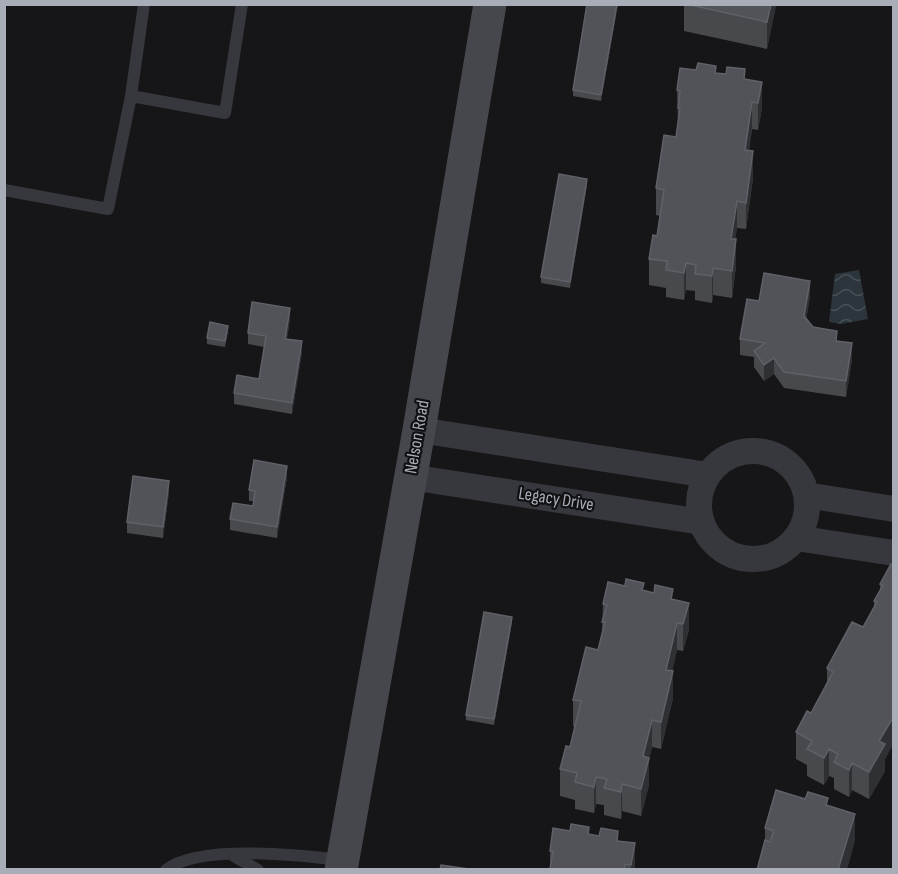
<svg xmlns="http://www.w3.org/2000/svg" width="898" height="874" viewBox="0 0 898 874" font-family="'Sofia Sans Condensed',sans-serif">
	<defs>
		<pattern id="water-waves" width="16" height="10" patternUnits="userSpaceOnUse" patternTransform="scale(1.5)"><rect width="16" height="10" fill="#2c353c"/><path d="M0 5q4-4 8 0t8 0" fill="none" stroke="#485056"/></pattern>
	</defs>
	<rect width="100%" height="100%" fill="#161618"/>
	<path fill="url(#water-waves)" d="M859,270l9,49 -27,5 -12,-2 6,-48z"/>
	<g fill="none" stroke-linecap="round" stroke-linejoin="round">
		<path stroke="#37383d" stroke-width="12" d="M131,96l94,17 17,-109
			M4,190l104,19 23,-113 13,-92
			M234,856l24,14
			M166,870c32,-26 133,-15 174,-10"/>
		<path stroke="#37383d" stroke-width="26" d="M419,430l289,45
			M699 505a54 54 0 1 1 108 0a54 54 0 1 1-108 0Z
			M410,477l292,45
			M806,495l88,14
			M796,538l98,15"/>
		<path stroke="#45474d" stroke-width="33" d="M341,870l78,-440 71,-426"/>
	</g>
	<path fill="#47494d" d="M618,4l-17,97 -28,-5v-6z
		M684,4h92l-9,45 -83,-18z
		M716,73l29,6 17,29 -4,22 -6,-1 -3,21 4,28 -7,51 -9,-1 -2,11 1,27 -4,32 -19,-3 -1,8 -17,-3v-9l-9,-1 -2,10 -18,-3v-9l-17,-3v-26l8,-23 3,-20 -4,-1v-27l20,-51 2,-12 -1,-35z
		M587,185l-17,103 -29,-5v-6z
		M810,297l-4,22 7,8 24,14 15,18 -6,38 -62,-9 -10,-14 -10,7 -10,-14v-10l-14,-2v-16l19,-38z
		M290,319l-3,20 15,13 -10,62 -58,-10v-11l25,-14 5,-32 -16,-3v-11z
		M228,331l-3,16 -18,-3v-6z
		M287,477l-10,61 -47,-8v-11l23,-13v-5h-4v-11z
		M169,492l-6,46 -36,-5v-11z
		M894,565v177l-9,17v12l-16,28 -17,-9 -3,7 -15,-8v-11l-5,-2 -5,9 -17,-9v-11l-11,-6v-27l15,-19 16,-29v-16l36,-41 11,-21v-5l6,-10v-7z
		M644,590l29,9 16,31 -6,21 -6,-1 -5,21 1,27 -12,51 -9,-2 -3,13v25l-8,31 -19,-5 -1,8 -17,-4v-10l-8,-1 -2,9 -19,-4v-9l-15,-4v-27l10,-22 5,-20 -2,-1v-26l25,-50 4,-18 1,-28z
		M512,622l-18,103 -28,-5v-5z
		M828,806l27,35 -90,2v-15z
		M589,834l29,7 17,29h-85v-19z"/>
	<path fill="#2f3033" d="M617,4h1l-17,97v-6z
		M771,4h5v3l-9,42v-27z
		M762,82v26l-4,22v-27z
		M752,102v27l-7,48v-27z
		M753,151v27l-7,51v-26z
		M587,179v6l-17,103v-6z
		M737,201v27l-6,38v-27z
		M736,239v27l-4,32v-27z
		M686,263v27l-2,10v-27z
		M713,268v27l-1,8v-27z
		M810,281v16l-6,35v-16z
		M290,308v11l-5,31v-11z
		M302,341v11l-10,62v-11z
		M852,343v16l-6,38v-16z
		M774,358v16l-10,7v-16z
		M287,466v11l-10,61v-11z
		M169,481v11l-6,46v-11z
		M689,603v27l-6,21v-27z
		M512,617v5l-18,103v-6z
		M677,623v27l-11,46v-26z
		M673,671v27l-12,51v-27z
		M894,716v26l-9,17v12l-16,28v-27l10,-31z
		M652,720v27l-3,13v25l-8,31v-27l2,-33z
		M829,749v27l-5,9v-27z
		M852,763v27l-3,7v-27z
		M596,777v27l-2,9v-26z
		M622,784v27l-1,8v-27z
		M855,814v27l-8,29h-9z
		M635,843v27h-4v-5z"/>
	<path fill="#525359" stroke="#5f6168" stroke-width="1.5" d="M587,4h30l-16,91 -28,-5z
		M686,4h85l-4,18z
		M698,63l18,3 -1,7 11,1 1,-7 18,2 -1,10 18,3 -4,21 -6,-1 -7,48 8,1 -7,52 -9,-2 -6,38h5l-4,32 -19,-3 -1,8 -17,-2 1,-9 -10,-2 -2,10 -18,-3 1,-9 -18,-2 4,-24 4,1 7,-46 -8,-2 8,-53 12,2 4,-29h-2l2,-17 -3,-1 3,-22 16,2z
		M559,174l28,5 -17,103 -29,-5z
		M764,273l46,8 -6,35 9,11 24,4 -1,10 16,2 -6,38 -62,-9 -10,-14 -10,7 -10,-14 11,-8 -25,-4 7,-40 12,2z
		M252,302l38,6 -5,31 17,2 -10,62 -58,-10 3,-18 22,4 7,-43 -18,-3z
		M210,322l18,4 -3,15 -18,-3z
		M254,460l33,6 -10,61 -47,-8 3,-16 20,3 2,-15 -6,-1z
		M133,476l36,5 -6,46 -36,-5z
		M891,564l3,1v151l-15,25 6,3 -16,28 -17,-9 -3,7 -15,-8 4,-8 -9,-5 -5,9 -17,-9 5,-8 -16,-9 11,-21 4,2 22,-41 -6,-4 25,-46 11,5 14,-25 -3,-1 9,-16 -3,-1z
		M626,579l18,4 -2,7 12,3 1,-8 18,4 -2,10 18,4 -6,21 -6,-1 -11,47 7,1 -12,51 -9,-2 -9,36 6,2 -8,31 -19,-5 -1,8 -17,-4 3,-9 -11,-2 -2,10 -19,-5 2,-9 -17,-4 6,-23 4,1 11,-46 -8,-1 13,-53 12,3 7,-28h-3l5,-17 -4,-1 5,-22 17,4z
		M484,612l28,5 -18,102 -28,-4z
		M776,790l29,9 3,-7 20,6 -2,7 29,9 -17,56h-81l8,-30 5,2 4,-11 -9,-3z
		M571,824l18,3 -1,7 11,2 2,-8 17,3 -1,10 18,2 -4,22 -6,-1 -1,6 -74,-1 3,-18h-3l3,-23 17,3z
		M441,865l27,4v1h-28z"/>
	<g text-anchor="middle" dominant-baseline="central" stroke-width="4.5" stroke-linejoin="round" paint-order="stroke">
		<g font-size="18" fill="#a8adb8" stroke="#111113">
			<text transform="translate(417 437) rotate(-80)">Nelson Road</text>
			<text transform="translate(556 499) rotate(9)">Legacy Drive</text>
		</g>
	</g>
	<rect width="898" height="874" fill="none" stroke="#a8adb8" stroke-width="12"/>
</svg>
